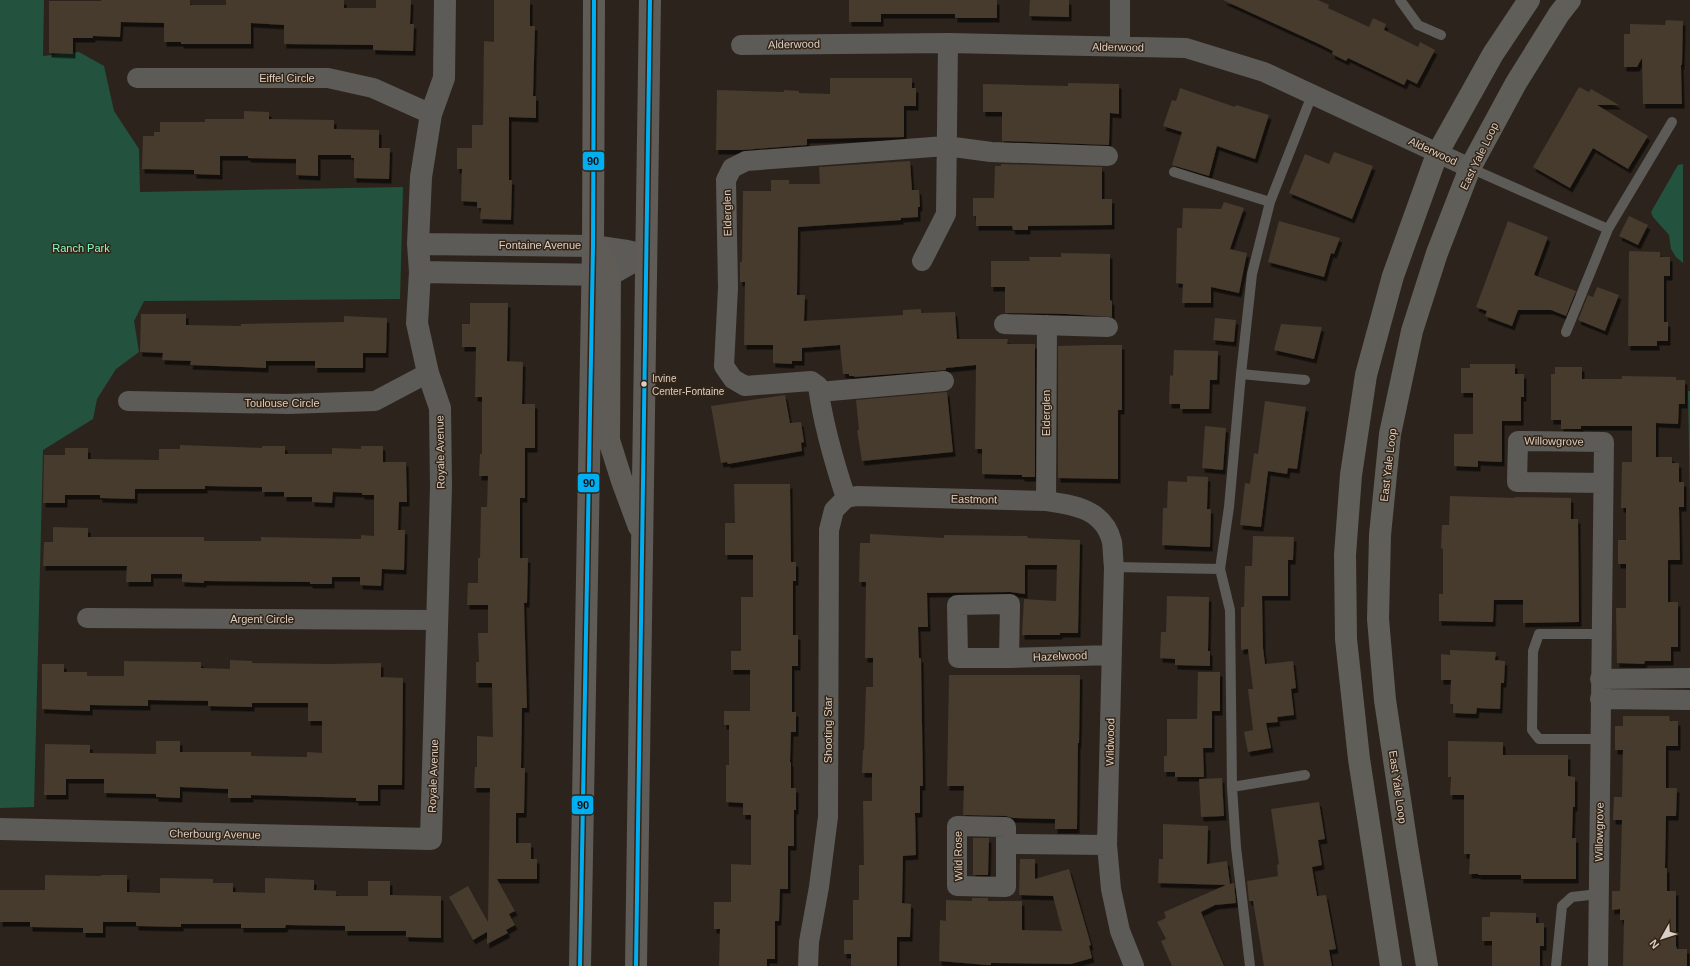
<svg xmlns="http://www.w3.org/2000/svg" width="1690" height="966" viewBox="0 0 1690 966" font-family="Arial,sans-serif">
	<defs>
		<filter id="shadow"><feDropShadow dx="2.5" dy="4.5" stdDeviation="0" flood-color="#0009"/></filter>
	</defs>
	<rect width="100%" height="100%" fill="#2c241c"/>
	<path fill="#23533e" d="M0,0h44l-1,56 36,-4 25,14 10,45 25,38 1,43 263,-5 -3,112 -256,2 -10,20 5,31 -23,17 -19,30 -4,20 -50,31 -9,357 -34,1z
		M1683,164v99l-7,-6 -5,-8 -2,-14 -16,-18 -2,-5 27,-47z
		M1688,391h2v115z"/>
	<path fill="#463a2e" filter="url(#shadow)" d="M101,0h89v5h36v-5h118v8h32v-8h35l-1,24h4l-1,27 -40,-1v-5l-89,-1v-19l-33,-2v21h-70v-2h-17v-19l-43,-1 -1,15 -27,-1v2h-20v16l-24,-1v-52h52z
		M494,0h36v26h5l-2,70h3v22l-27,-1v63h3l-1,40 -31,-1 1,-11h-4v-6l-16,-1 1,-32h-5v-21h15v-23h11l1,-84 10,1z
		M849,0h148v18h-42v-4h-74v8h-32z
		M1030,0h39v17l-40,-1z
		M1223,0h95l11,5 -1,3 41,19 4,-9 13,6 -2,6 34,17 2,-5 15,8 -18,34 -10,-5 -3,6 -56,-27 -2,3 -14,-7 1,-3 -14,-7z
		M1666,20l17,1 -1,44h-1l1,39h-39l-1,-46 -5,9h-13v-33h6v-10l35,1z
		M830,78h82v10h4v18h-12v31l-97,2v6l-64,5h-27l1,-60 67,2v-2l15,1v2l31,1z
		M1068,83l51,1v30l-9,-1 -1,32 -107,-4v-29h-19v-28l85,2z
		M1579,87l10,5 2,-3 28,16h-22l51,31 -20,33 -35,-21 -23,40 -37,-21z
		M1180,88l55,19 1,-2 33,10 -14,44 -38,-13 -8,30 -37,-11 10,-33 -19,-6 9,-26 4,1z
		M244,111l25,1v7l65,1v9l45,1v18h11l-1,31 -35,-1v-20h-3v-3h-33v21l-22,-1v-16l-48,-1v-2h-28v19l-26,-1v-4l-52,-1 1,-33h11v-4h6v-10h45v-3h39z
		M1334,152l39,14 -21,53 -63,-26 16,-39 24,10z
		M910,161l2,29h7l1,17h-2v10l-17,1v2l-103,7 -1,68h8l-1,26 99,-6v-5l18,-1v4l34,-1 2,27h51l-1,5h28v133h-13v-2l-40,-1v-25h-7l1,-84 -30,3v2l-92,7v-1h-5v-2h-6l-3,-29 -38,3v13h-10v3l-19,-1v-18h-29l1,-63h-5v-20h2l1,-71h28v-11h18v4h31l-1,-17z
		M1001,164l101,3v32h10v26l-84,1v4h-15l-1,-4h-36v-10h-3v-18h21l1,-32h6z
		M1224,202l20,6 -14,41 17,4 -8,40 -28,-6v16h-29l1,-19 -7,-1 1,-55h5l1,-20 38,1z
		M1629,216l19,9 -10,20 -19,-9z
		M1279,221l61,17 -6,16 -3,-1 -7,24 -56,-15z
		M1508,221l40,16 -14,38 42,16 -10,25 -15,-6h-33l-6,16 -27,-10 2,-5 -11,-4z
		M1629,251l31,1v5h10v19h-6v46h4v19h-11v5h-29z
		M1061,253l49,1v46l2,1v16l-46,-3 -61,-1v-26h-14v-26h39l-1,-4h32z
		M1597,287l22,8 -14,36 -27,-11 10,-25 5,2z
		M470,303h38l-1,58 16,1 -1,42h13v44h-10v50h-5v60h8l-1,45h-3l3,105h-5l-1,60h4l-1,45h-8v30h15v16h6v20h-40l18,32 -6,3 6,11 -9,5 2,3 -21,11v-12l-14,8 -24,-43 19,-11 20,36 2,-134h-16l1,-21h2v-31l16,1 -1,-54h-16v-21h3l-1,-29h10v-28h-21l1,-22h10v-25h2l1,-51h6l1,-31h-9l1,-22h2v-57h-7l1,-50h-14v-23h8z
		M141,314h45v11l55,1v-2l103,-2v-6l43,2 -1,35h-23v15h-48v-7h-49v7l-76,-3 1,-4 -29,-1 1,-7 -23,-1z
		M1215,318l21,2 -2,22 -21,-2z
		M1281,324l41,3 -8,32 -40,-9z
		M1093,345h29v65h-4v69l-60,-1v-132z
		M1174,350l44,1 -1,29h-7l-1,29h-29v-5h-11l1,-29 3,1z
		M1470,364h45v10h9v23h-3v24h-19v41l-24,-1v6l-24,-1v-32h19v-41h-12v-25h9z
		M1555,367h27v12h40v-3l54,1v3h9v24h-6l-1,20 -22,-1v34h16v6h7v19h5v25h-5l1,53h-12v42h10v45h-7v14h-26l-1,3 -27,-1 -1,-55h10v-44h-8v-24h8v-32h-5l1,-46h10v-36h-51v3h-20v-9h-10v-46h4z
		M947,392l6,60 -91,9 -5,-31h2l-3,-30z
		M785,395l5,28 11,-1 3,20 -3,1 1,8 -74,13 -1,-2 -6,1 -10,-57z
		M1265,401l41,6 -9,62 -9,-1 -1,6 -19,-3 -7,56 -21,-2 5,-42 5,1 4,-31 4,1z
		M1205,426l21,2 -3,42 -21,-2z
		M180,445l82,3v-2h23v8h47v-6l29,1v-3h22v16h23l1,40h-8l-1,28h7l-1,40 -22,-1 -1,17 -21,-1v-8h-28v7h-22v-2l-106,-1v2l-22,-1v-8h-31v8h-25l1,-16h-84l1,-24h9v-15l35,1v9h116v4h57v-4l100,2v-4l13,1v-41h-12v-2l-29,-1 -1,11 -20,-1v-5h-28v-5h-22v-5l-57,-1v3h-70v10l-35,-1v-3h-35v8h-22l1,-48h21v-7h23v11l71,1v-11h21z
		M1187,476l21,1 -1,32h4l-1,38 -48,-2 1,-37h4l1,-27 19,1z
		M734,484h56l1,78h5v19h-3v54h5v31h-6v46h4v20h-5l-1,30h1v26h5v22h-2v36h-6v43h-8l-1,32h-4v38h-8v7h-48l1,-37h-6v-27h17v-38l20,1v-50h-8v-12l-17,-1v-37h3v-40h-5v-14h26v-41h-19v-19h10v-54h12v-42h-28v-32h10z
		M1450,496l65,2v-1l56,1v21h7l1,103 -56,1v-23h-29l-1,22 -54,-1v-27h4v-45l-2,-1 1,-23h7z
		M870,534l74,4v-3l83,1 1,2 52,2 -2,93h-18v2h-38l2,-36 32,2 1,-36h-32v29l-15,-2 -83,1 1,34h-10l1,31h2l2,128h-3v27h-5l1,42 -13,1 -1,47 9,1 -1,33h-13v29h-46v-12h-7v-14h9v-40h6v-35h5l-1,-64h9v-28h-10l1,-23h1l2,-63h7v-29h-8l1,-76h-7l1,-39h10z
		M1253,536l41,1 -1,23h-5v36h-26l1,52 2,16 28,-3 3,27 -5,1 3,26 -17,2 1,5 -12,1 5,25 -23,4 -4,-20 9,-2 -5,-41h5l-5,-40 -7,1v-43h3l1,-41h7z
		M1167,596l42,1 -1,54h2v15l-35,-1v-6l-15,-1 1,-26h5z
		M1450,650l46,2 -1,8 10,1 -1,22h-3l-1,26 -23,-1 -1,6 -23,-1v-9h-3l1,-24h-10v-26l9,1z
		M230,660l22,1v2l76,1 53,-1v14l22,1 -1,107h-24v16h-22v-3l-105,-3v3h-23v-9l-48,-2v11l-24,-1v-3l-52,-1v-14h-38v16h-22l1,-51 45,1v8l66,1v-13h24v11h71v4l56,1v-5l15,1v-32h-14v-18h-56v4l-44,-1v-5l-60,-1v6l-58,-1v6l-48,-2v-45h22v8h23v4h37v-15l77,1v6l29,1z
		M1198,672h22v39h-8v37h-9l1,29h-29v-5h-11v-16h3v-37h30z
		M949,675h131l-1,68h-1l-1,86h-22v-10l-42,-1 -7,-2 -43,-1 1,-29h-17z
		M1623,716h46l1,5h8v25h-12v42h11l-1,28h-10l-1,52h2v23h9v55l1,3h10v17h-64l1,-46h-4v-11l-8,1v-19h8l2,-71h-9l1,-23h8l1,-47h-8v-24h8z
		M1448,741l55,1v13h65v21l7,1v30h-2l-1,31h4v41h-55v-4h-43v-1h-9l1,-20h-6v-59h-14l1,-18h-3z
		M1222,778l2,38 -23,1 -2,-38z
		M1319,802l6,37 -7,1 4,25 -10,2 5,29 9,-1 10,54 -7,1 3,16h-68l-11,-65h-4l-2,-20 31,-5 -1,-11 2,-1 -8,-55z
		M1163,824l45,2 -1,38 20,-3 3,23 4,-1 2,20 -21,2 -14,7 23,54h-52l-11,-25 5,-2 -9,-17 9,-4 -2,-6 62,-27 -68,-2 1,-24h4z
		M973,838h16l-1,37h-15z
		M1020,859h15v20l34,-10 22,76 -2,1 3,12 -21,6 -80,-1v2h-3l-49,-4 1,-41 6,1v-21l26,1v-3h16v3h34v29l40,1 -9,-35 -34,-1z
		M45,875l56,1v-1h26v17l33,1v-15l53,1v4h20v9l32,1v-15l49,2v10l22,1v5h32v-15h22v14l51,1v42l-35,-1v-6h-61v-5l-59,-1 -1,3h-44v-4h-60v3l-45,-1v-4h-33v11h-20v-5l-53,-1v-5h-30v-32h45z
		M1490,912l46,1v10h8v23h-4v20h-48v-25h-10v-24h8z"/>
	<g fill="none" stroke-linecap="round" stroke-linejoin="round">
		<path stroke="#5d5b57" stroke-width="10" d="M1400,0l18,25 23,10
			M1470,168l138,61
			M1174,172l96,30
			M1566,332l42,-103 64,-107
			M1241,374l64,6
			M1114,567l106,2 10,41 2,177 4,60 14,119
			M1220,569l9,-62 12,-133 11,-100 18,-72 42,-107
			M1600,739h-61l-7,-9 1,-79 6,-17h62
			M1232,787l73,-12
			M1556,966l6,-60 10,-9 26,-3"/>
		<path stroke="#5d5b57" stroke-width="20" d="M741,45l207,-2 238,5 78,24 206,96
			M1120,47v-47
			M137,78h191l45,10 58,26
			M922,261l24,-47 2,-171
			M1004,324l104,3
			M819,392l125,-11
			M128,401l160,3 87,-3 53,-28
			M846,498c-12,-36 -23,-74 -28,-112l-7,-5 -66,5 -12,-7 -9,-13 4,-78 -2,-108 6,-12 14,-7 200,-15 45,6 117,4
			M846,498l11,-2 189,5c28,4 58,8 66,41 1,8 1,17 2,25l-7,278 4,44 9,42 14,35
			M1046,501l1,-176
			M87,618l350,2
			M1009,658l1,-54 -53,1 1,53h51l103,-3
			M1600,679l90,-1
			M1600,699l90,1
			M1006,844v43l-49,-1v-60l49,1v17l101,1
			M808,966l1,-24 10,-55 9,-70 1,-287 5,-20 12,-12
			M1598,966l6,-524 -86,-1 -1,41 86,1"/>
		<path stroke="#5d5b57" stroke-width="22" d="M418,244l175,2 34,5 18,4
			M420,272l190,3 35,-20
			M0,829l431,10 10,-352 -1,-79 -12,-35 -11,-50 3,-51 -2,-28 3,-67 10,-63 13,-36 1,-78"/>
		<path stroke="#605e58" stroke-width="22" d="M1391,966l-32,-207 -13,-120 -1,-84 6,-80 15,-100 27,-99 44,-122 56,-100 36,-54
			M1427,966l-20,-120 -22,-146 -7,-81 2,-84 10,-101 22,-103 25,-78 33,-85 46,-85 43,-69 11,-14"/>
		<path stroke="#5f5b56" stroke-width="22" d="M593,246l8,7 9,22 -1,165 13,41 17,46
			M580,966l13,-720 1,-246
			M636,966c6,-322 8,-644 14,-966"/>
		<defs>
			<path id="bus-1" d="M580,966l13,-720 1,-246
				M636,966l14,-966"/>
		</defs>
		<use href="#bus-1" stroke="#332415" stroke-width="7"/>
		<use href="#bus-1" stroke="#00aff2" stroke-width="4"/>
	</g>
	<circle fill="#d9cfc6" stroke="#332415" stroke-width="1.5" cx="644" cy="384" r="3.5"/>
	<g text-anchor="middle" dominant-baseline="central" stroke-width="3" stroke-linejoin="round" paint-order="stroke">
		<g font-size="10" fill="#d9cfc6" stroke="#332415" text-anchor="start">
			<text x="652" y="378">Irvine<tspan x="652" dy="13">Center-Fontaine</tspan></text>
		</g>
		<g font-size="11" fill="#d9cfc6" stroke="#332415">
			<text transform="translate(794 44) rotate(-1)">Alderwood</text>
			<text transform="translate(1118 47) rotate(1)">Alderwood</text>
			<text x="287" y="78">Eiffel Circle</text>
			<text transform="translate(1433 151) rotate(25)">Alderwood</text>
			<text transform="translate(1479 156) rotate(-64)">East Yale Loop</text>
			<text transform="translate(727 213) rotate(-91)">Elderglen</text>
			<text x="540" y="245">Fontaine Avenue</text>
			<text x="282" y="403">Toulouse Circle</text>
			<text transform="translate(1046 413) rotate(-90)">Elderglen</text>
			<text transform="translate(1554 441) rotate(1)">Willowgrove</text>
			<text transform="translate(440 452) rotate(-91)">Royale Avenue</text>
			<text transform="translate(1388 465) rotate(-83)">East Yale Loop</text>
			<text transform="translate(974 499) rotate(1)">Eastmont</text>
			<text x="262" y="619">Argent Circle</text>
			<text transform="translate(1060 656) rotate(-2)">Hazelwood</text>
			<text transform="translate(828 730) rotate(-90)">Shooting Star</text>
			<text transform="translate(1110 742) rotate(-89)">Wildwood</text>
			<text transform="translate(433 776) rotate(-88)">Royale Avenue</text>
			<text transform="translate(1398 787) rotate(82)">East Yale Loop</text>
			<text transform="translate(1599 832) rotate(-89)">Willowgrove</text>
			<text transform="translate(215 834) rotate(1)">Cherbourg Avenue</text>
			<text transform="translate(958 856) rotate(-91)">Wild Rose</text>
		</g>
		<g font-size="11" fill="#80fdc8" stroke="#332415">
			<text x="81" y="248">Ranch Park</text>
		</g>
	</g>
	<g stroke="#332415" stroke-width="1.5">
		<rect x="582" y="151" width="23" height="20" rx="4" fill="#00aff2"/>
		<rect x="577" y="473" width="23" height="20" rx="4" fill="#00aff2"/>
		<rect x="571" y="795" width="23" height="20" rx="4" fill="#00aff2"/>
	</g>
	<g font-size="11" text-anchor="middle" font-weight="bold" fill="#111">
		<text x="593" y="165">90</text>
		<text x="589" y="487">90</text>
		<text x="583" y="809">90</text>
	</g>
	<g transform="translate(1662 938) rotate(231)" stroke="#332415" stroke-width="3" paint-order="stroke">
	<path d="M0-3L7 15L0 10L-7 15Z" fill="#d9cfc6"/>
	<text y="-6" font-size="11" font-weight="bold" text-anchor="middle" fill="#d9cfc6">N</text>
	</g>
</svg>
